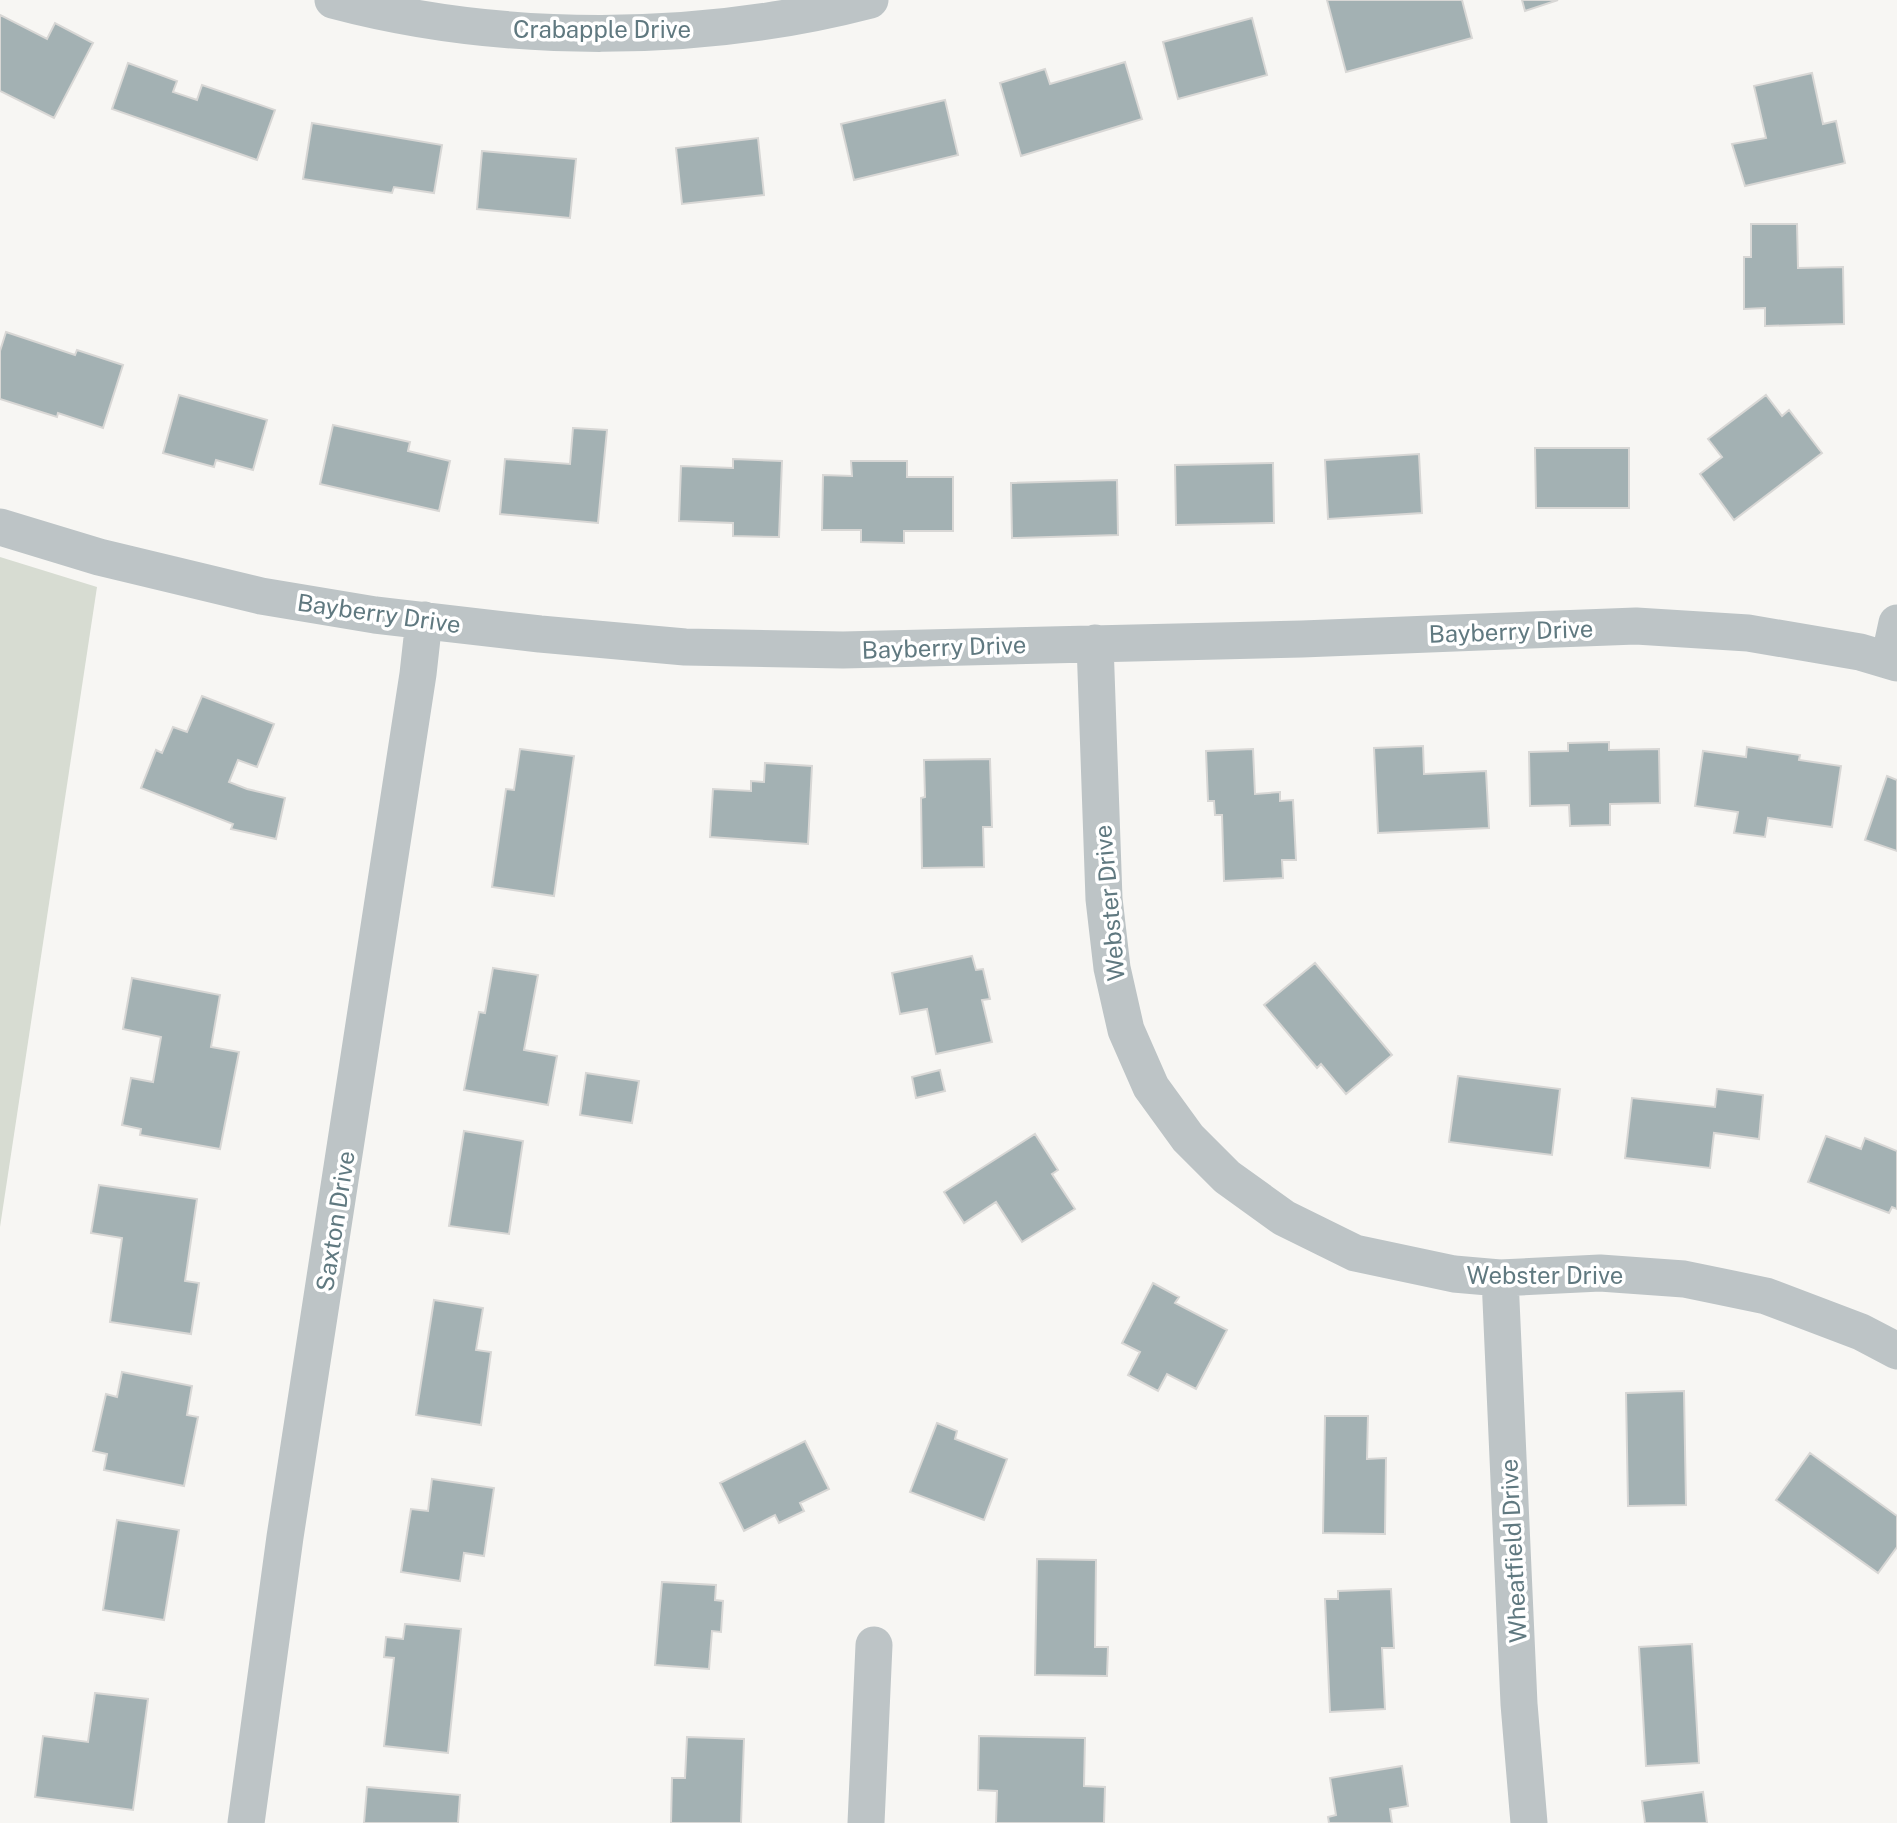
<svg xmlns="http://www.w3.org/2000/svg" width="1897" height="1823" viewBox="0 0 1897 1823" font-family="'Public Sans',sans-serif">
	<rect width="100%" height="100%" fill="#f7f6f3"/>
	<path fill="#d7dcd2" d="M0,557l97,30 -97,640z"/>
	<path fill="#a3b1b3" stroke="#d8d7d5" stroke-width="2" d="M1327,0h135l10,38 -126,34z
		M1522,0h36l-33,11z
		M0,15l47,24 8,-16 38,20 -39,75 -54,-27z
		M1252,18l15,57 -89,24 -15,-57z
		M1125,62l17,57 -121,37 -21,-73 45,-14 5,15z
		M128,63l49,18 -4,11 24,8 5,-15 73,25 -18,50 -145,-51z
		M1812,73l11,51 13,-3 9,42 -100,23 -13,-42 34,-6 -12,-52z
		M945,100l13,55 -104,25 -13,-56z
		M312,123l130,22 -8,48 -40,-6 -2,6 -89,-14z
		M758,138l6,57 -82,9 -6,-56z
		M482,151l94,8 -6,59 -93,-9z
		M1751,224h46l1,44 45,-1 1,57 -79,2v-18l-21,1v-52h7z
		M6,332l69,23 2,-5 46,15 -20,63 -45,-15 -1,4 -57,-18v-48z
		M179,395l88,25 -14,50 -37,-10 -2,7 -51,-14z
		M1766,395l16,21 7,-6 33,43 -88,67 -34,-46 22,-17 -14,-18z
		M333,425l77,17 -2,9 42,10 -11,50 -119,-27z
		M573,428l34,2 -9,93 -98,-9 5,-55 65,5z
		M1535,448h94v60h-93z
		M1419,454l3,59 -94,6 -3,-59z
		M733,459l49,2 -3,76 -46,-1v-13l-54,-2 2,-55 52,2z
		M851,461h56v16h46v54h-49v12l-43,-1v-12h-39l1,-55 29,1z
		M1273,463l1,60 -98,2 -1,-60z
		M1117,480l1,55 -106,3 -1,-55z
		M202,696l72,28 -17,43 -19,-7 -9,22 18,7 38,9 -9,41 -45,-10 2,-5 -92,-36 15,-38 6,3 11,-26 14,5z
		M1609,742v8l50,-1 1,54 -50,1v21l-40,1 -1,-21 -39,1 -1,-54 39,-1v-8z
		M1423,746l1,28 62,-3 3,57 -111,5 -4,-85z
		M1747,747l53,8 -1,5 42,6 -9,61 -64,-9 -3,19 -31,-4 4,-21 -43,-6 8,-55 43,6z
		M520,749l54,7 -20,140 -62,-9 14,-98 8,1z
		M1253,749l2,45 25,-2v9l13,-1 3,60h-14l1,18 -59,3 -2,-66h-7l-1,-14h-6l-2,-50z
		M990,759l2,68h-9l1,40 -62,1 -1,-70 4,-1 -1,-37z
		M765,763l47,3 -4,78 -98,-7 3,-48 38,2v-10l13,1z
		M1887,776l10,4v71l-32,-11z
		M972,956l4,14 7,-1 7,30 -8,1 10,42 -56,12 -9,-45 -27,5 -8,-41z
		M1315,963l77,92 -46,39 -25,-30 -4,4 -53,-63z
		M493,968l45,7 -14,75 33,6 -9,49 -84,-15 15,-78 6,1z
		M132,978l88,17 -9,52 28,5 -19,97 -80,-14 1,-6 -19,-4 9,-47 22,4 8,-45 -38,-8z
		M940,1070l5,21 -29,7 -4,-21z
		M586,1073l53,8 -7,42 -52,-8z
		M1458,1076l102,13 -8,66 -103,-13z
		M1717,1089l46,6 -4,44 -45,-6 -4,35 -85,-10 7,-60 83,9z
		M464,1131l59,10 -14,93 -60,-8z
		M1035,1134l23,36 -6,4 23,35 -53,33 -26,-40 -32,21 -20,-31z
		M1826,1136l35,13 4,-11 32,13v58l-5,-2 -3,6 -81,-31z
		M99,1185l98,14 -12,82 14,2 -8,51 -81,-12 12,-84 -31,-5z
		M1153,1283l26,14 -4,6 52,27 -31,59 -29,-15 -9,17 -30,-16 12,-23 -18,-9z
		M434,1300l49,8 -7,42 15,2 -10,73 -65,-10z
		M122,1372l70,14 -5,29 11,2 -14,69 -80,-16 3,-16 -14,-3 13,-57 11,3z
		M1684,1391l2,114 -58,1 -2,-113z
		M1325,1416h43l-1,43 19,-1 -1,76 -62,-1z
		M937,1423l20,8 -2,8 52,20 -23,61 -74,-28z
		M805,1441l24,48 -29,14 4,8 -25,12 -4,-8 -31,16 -24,-48z
		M1810,1453l87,63v31l-19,26 -102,-73z
		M432,1479l62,9 -10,68 -20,-3 -4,28 -59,-9 10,-63 17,2z
		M117,1520l62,10 -15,90 -61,-10z
		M1037,1559l59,1 -1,87h13l-1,29 -72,-1z
		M662,1582l54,3 -1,15 8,1 -2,31 -9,-1 -3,38 -54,-4z
		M1391,1589l3,59h-12l3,61 -55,3 -5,-113h13v-8z
		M405,1624l56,5 -13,124 -64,-7 10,-88 -10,-1 2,-20 17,2z
		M1692,1644l7,119 -53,3 -7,-119z
		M95,1693l53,6 -15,111 -98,-13 8,-61 45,6z
		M979,1736l106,2 -1,48 21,1 -1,36h-108l1,-32 -19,-1z
		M687,1737l57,2 -3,84h-70l1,-45h13z
		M1402,1766l6,40 -18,3 2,14h-63l-1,-6 8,-2 -6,-37z
		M367,1787l93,8 -2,28h-94z
		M1703,1792l4,31h-62l-3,-22z"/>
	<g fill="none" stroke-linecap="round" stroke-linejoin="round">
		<path stroke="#bdc4c6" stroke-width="37" d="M333,0c169,45 368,44 537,0
			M0,527l99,30 162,39 114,19 165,19 145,13 158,3 459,-11 334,-13 112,7 112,19 37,11
			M1095,643l9,256 8,69 14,62 25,57 37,51 39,39 57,41 71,35 99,21 46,4 100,-5 84,6 82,17 95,36 36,19
			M1889,660l8,-37
			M1500,1278l19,426 10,119
			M246,1823l39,-286 133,-863 6,-54
			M866,1823l8,-178"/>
	</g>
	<g text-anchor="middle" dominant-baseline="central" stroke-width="7" stroke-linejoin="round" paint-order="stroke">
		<g font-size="24" fill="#607980" stroke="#fff">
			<text x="602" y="29">Crabapple Drive</text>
			<text transform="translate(379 613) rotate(8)">Bayberry Drive</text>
			<text transform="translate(1511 631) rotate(-2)">Bayberry Drive</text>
			<text transform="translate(944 647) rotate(-2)">Bayberry Drive</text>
			<text transform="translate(1109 903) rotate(-95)">Webster Drive</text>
			<text transform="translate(335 1221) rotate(-81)">Saxton Drive</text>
			<text x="1545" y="1275">Webster Drive</text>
			<text transform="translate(1513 1551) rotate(-93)">Wheatfield Drive</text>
		</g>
	</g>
</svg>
